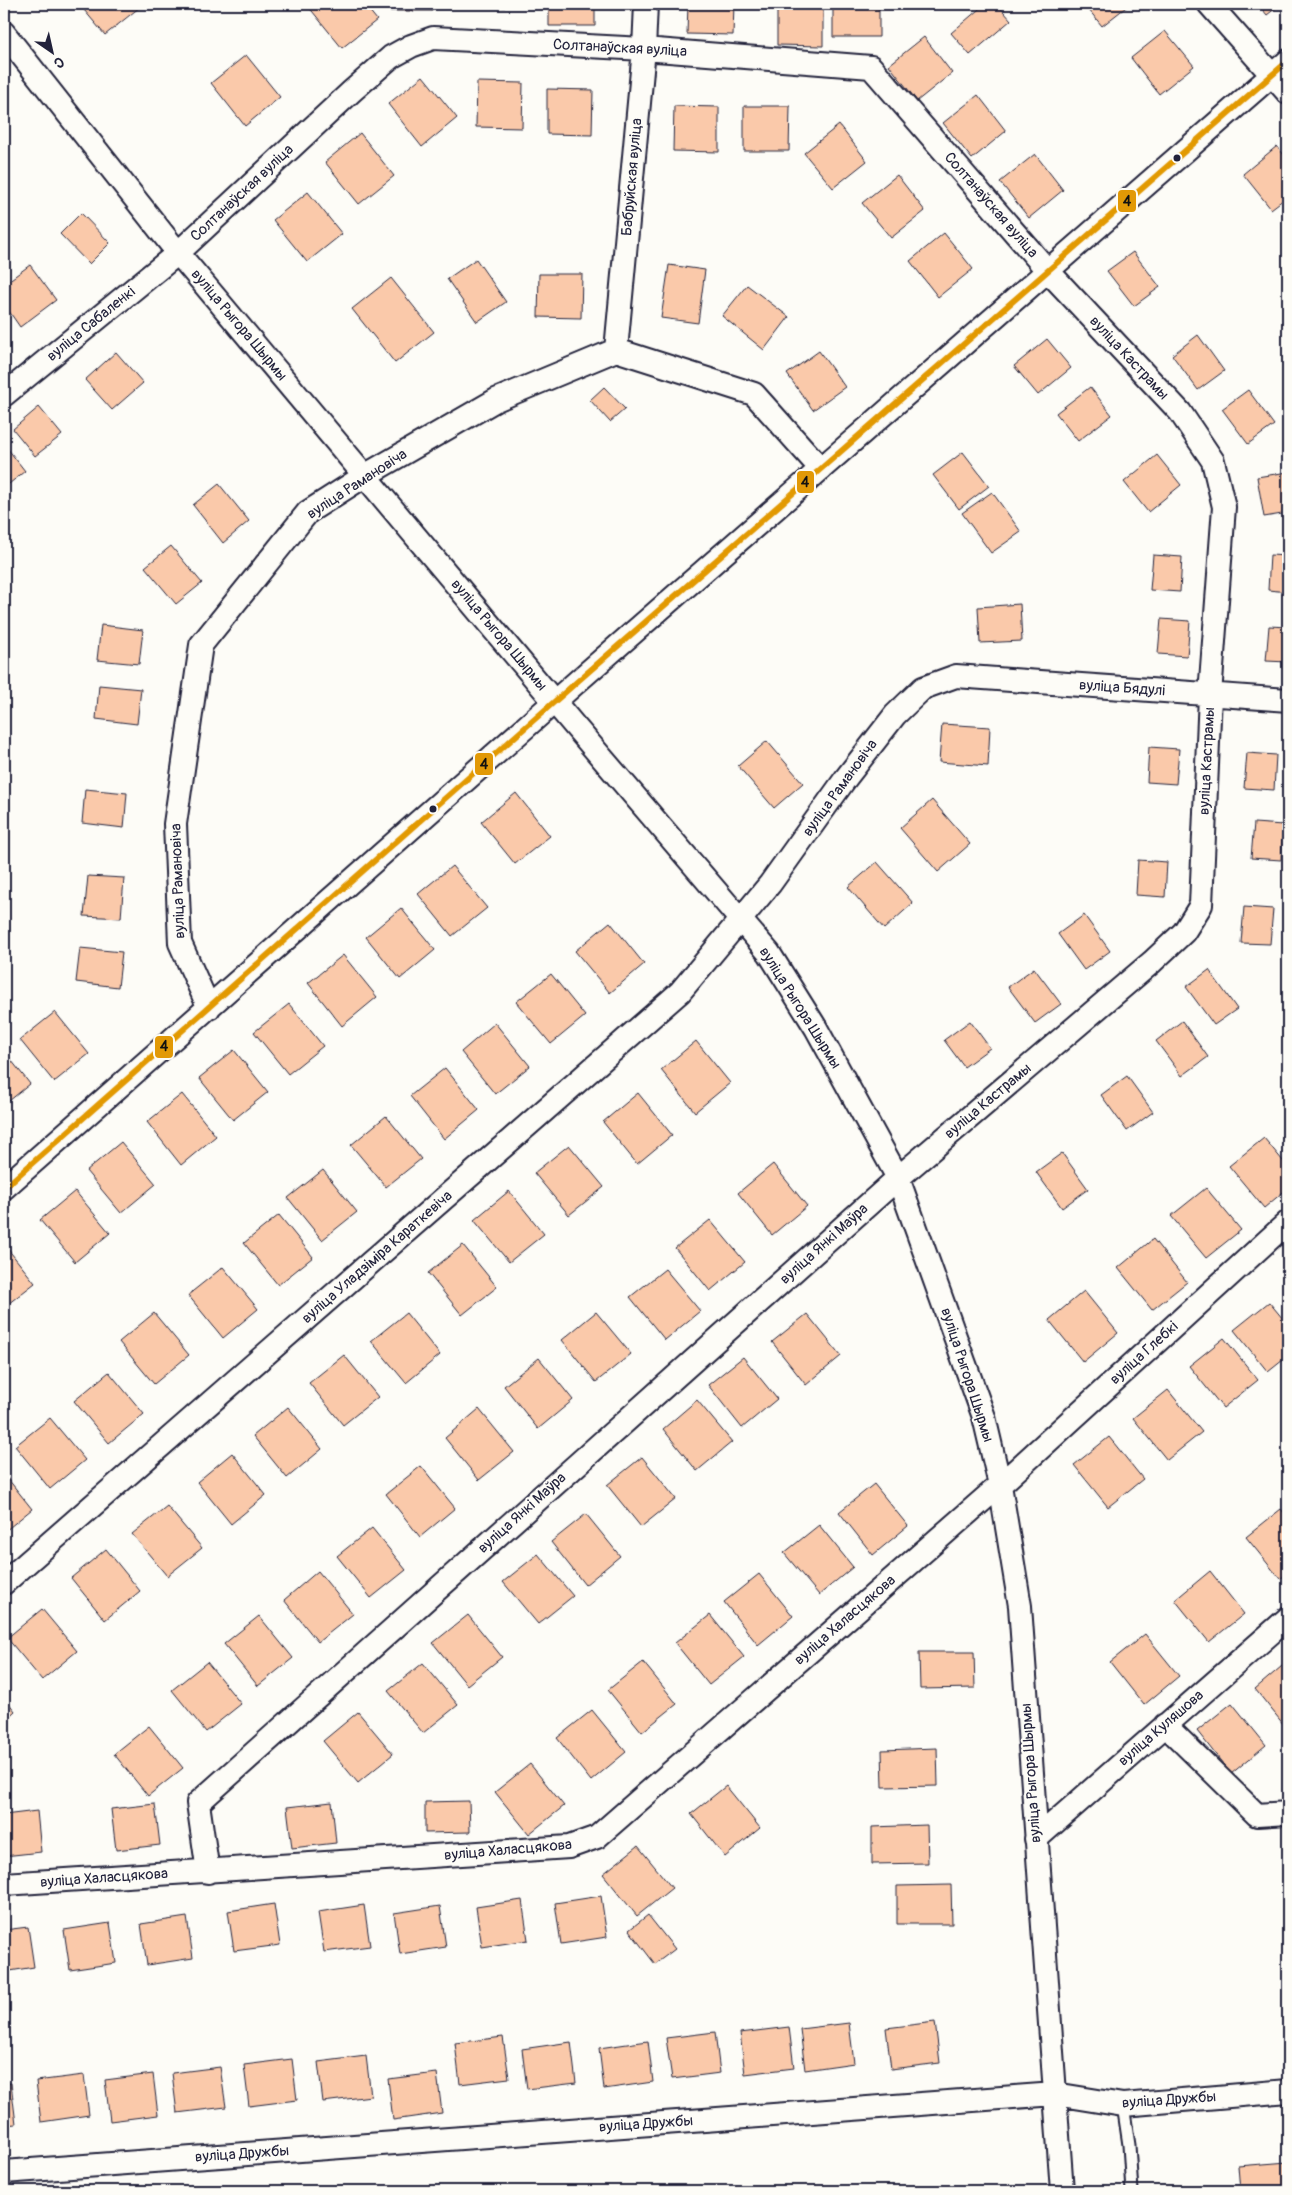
<svg xmlns="http://www.w3.org/2000/svg" width="1292" height="2195" viewBox="0 0 1292 2195" font-family="Pangolin,sans-serif">
	<rect width="100%" height="100%" fill="#fdfcf7"/>
	<filter id="ink" filterUnits="userSpaceOnUse"><feTurbulence type="fractalNoise" baseFrequency=".02" numOctaves="2"/><feDisplacementMap in="SourceGraphic" scale="10" xChannelSelector="R" yChannelSelector="G"/><feConvolveMatrix kernelMatrix="1 2 1 2 8 2 1 2 1" color-interpolation-filters="sRGB"/></filter>
	<g filter="url(#ink)">
		<path fill="#fac9aa" stroke="#22223b" d="M79,4h58l3,3 -35,28z
			M310,4h54l13,16 -35,28 -34,-42z
			M386,4h46v7h-46z
			M459,4h46v3l-46,-1z
			M549,4h46v22h-46z
			M688,4h46l-1,31 -46,-1z
			M777,4h46v42l-46,-1z
			M833,4h46v33h-46z
			M985,4h12l14,16 -41,35 -19,-22z
			M1084,4h46l-28,22z
			M1258,4h23l-14,11z
			M1165,31l29,35 -35,28 -28,-36z
			M924,37l28,36 -35,28 -28,-36z
			M246,55l34,42 -35,29 -34,-43z
			M423,76l34,42 -35,29 -34,-43z
			M477,82l46,1 -1,45 -46,-1z
			M547,89l46,1 -1,45 -45,-1z
			M978,95l28,36 -34,28 -29,-36z
			M674,106l45,1v45l-46,-1z
			M744,106h46l-1,45h-45z
			M839,125l28,36 -34,27 -29,-35z
			M360,133l34,43 -35,28 -34,-42z
			M1277,146l11,14v36l-17,13 -28,-35z
			M1035,154l28,36 -34,28 -29,-36z
			M897,175l28,36 -34,27 -29,-35z
			M308,192l34,42 -35,28 -34,-42z
			M81,213l29,30 -21,21 -29,-30z
			M944,233l29,36 -35,28 -28,-36z
			M1133,252l27,35 -26,19 -27,-35z
			M476,259l30,43 -29,20 -30,-43z
			M30,265l26,35 -36,27 -16,-23v-20z
			M669,265l36,5 -7,53 -37,-5z
			M539,274h43l-1,44 -43,-1z
			M391,278l43,54 -39,31 -43,-54z
			M747,285l42,32 -25,33 -42,-34z
			M1198,335l26,36 -26,19 -26,-35z
			M1047,339l24,29 -33,27 -24,-29z
			M819,351l26,36 -32,23 -26,-36z
			M116,352l27,31 -31,27 -27,-30z
			M604,387l21,22 -15,13 -20,-22z
			M1090,387l22,28 -34,26 -22,-28z
			M1248,390l26,35 -26,19 -26,-35z
			M39,407l23,28 -27,21 -22,-27z
			M4,444l21,27 -21,17z
			M963,452l26,34 -30,23 -26,-34z
			M1157,455l24,30 -33,27 -24,-30z
			M1288,472v41l-24,4 -7,-40z
			M219,484l30,37 -26,22 -30,-38z
			M992,492l29,40 -30,21 -29,-40z
			M171,546l31,37 -26,21 -31,-37z
			M1153,555l29,2 -2,35 -30,-2z
			M1270,555l18,1v36l-20,-2z
			M1020,604l2,37 -42,2 -2,-36z
			M1161,619l29,2 -3,35 -29,-2z
			M101,625l42,5 -4,34 -42,-4z
			M1269,626l19,1v35l-22,-1z
			M99,685l42,4 -4,35 -41,-5z
			M942,724l48,3 -2,39 -49,-4z
			M767,741l36,42 -29,25 -36,-42z
			M1149,747l30,2 -3,35 -29,-2z
			M1247,753l29,2 -2,35 -30,-2z
			M85,789l42,4 -3,35 -42,-5z
			M516,793l34,43 -35,28 -34,-42z
			M932,800l38,44 -32,28 -38,-44z
			M1254,823l29,2 -2,35 -30,-2z
			M1138,860l29,2 -2,35 -29,-2z
			M877,862l36,41 -29,26 -36,-42z
			M452,866l35,42 -35,28 -34,-42z
			M88,876l36,2 -3,40 -37,-2z
			M1244,907l29,2 -3,35 -29,-1z
			M401,908l34,42 -35,29 -34,-42z
			M1084,915l26,36 -26,19 -26,-36z
			M610,922l34,42 -34,29 -35,-42z
			M80,948l42,4 -4,35 -42,-5z
			M343,955l34,42 -35,29 -34,-43z
			M1034,968l27,36 -26,19 -27,-36z
			M1209,970l28,39 -23,16 -28,-38z
			M551,974l34,42 -34,28 -35,-42z
			M289,1004l34,42 -35,28 -34,-42z
			M55,1012l34,42 -35,28 -34,-42z
			M970,1021l20,27 -26,19 -20,-27z
			M1182,1021l26,36 -26,19 -26,-35z
			M495,1023l35,43 -35,28 -34,-42z
			M696,1041l34,42 -35,29 -34,-42z
			M234,1050l34,42 -35,28 -34,-42z
			M4,1051l26,33 -26,21z
			M445,1068l34,42 -35,29 -34,-43z
			M1127,1076l26,36 -26,19 -26,-36z
			M638,1093l34,42 -35,29 -34,-42z
			M182,1094l34,42 -35,29 -34,-43z
			M1288,1109v11l-5,-7z
			M386,1116l35,43 -35,28 -35,-42z
			M1264,1138l24,29v21l-24,20 -35,-42z
			M121,1142l35,42 -35,29 -35,-42z
			M569,1145l35,42 -35,28 -35,-42z
			M1062,1153l26,36 -26,19 -26,-36z
			M773,1164l34,42 -35,29 -34,-42z
			M323,1170l34,42 -35,28 -34,-42z
			M1206,1188l35,42 -35,28 -35,-42z
			M75,1191l35,42 -35,29 -35,-42z
			M509,1191l35,43 -35,28 -35,-42z
			M279,1215l34,42 -35,28 -34,-42z
			M710,1220l35,42 -35,29 -35,-43z
			M1153,1239l34,43 -35,28 -34,-42z
			M463,1245l34,42 -35,28 -34,-42z
			M7,1248l28,35 -31,24v-56z
			M223,1267l35,42 -35,29 -35,-43z
			M665,1269l35,42 -35,29 -35,-43z
			M1084,1291l34,42 -35,29 -34,-42z
			M1269,1302l19,23v31l-20,16 -34,-42z
			M596,1312l35,42 -35,28 -34,-42z
			M154,1313l35,42 -35,29 -35,-42z
			M406,1313l34,42 -34,28 -35,-42z
			M807,1314l34,42 -35,29 -34,-43z
			M1224,1338l34,42 -35,28 -34,-42z
			M344,1355l34,42 -35,28 -34,-42z
			M743,1357l34,42 -35,29 -34,-43z
			M539,1358l34,42 -35,29 -34,-43z
			M109,1372l35,42 -35,29 -35,-42z
			M1168,1390l34,42 -35,28 -34,-42z
			M697,1400l35,42 -35,29 -34,-42z
			M288,1407l34,42 -35,29 -34,-42z
			M479,1409l35,43 -35,28 -34,-42z
			M50,1418l35,42 -35,29 -35,-43z
			M1109,1437l34,42 -35,28 -34,-42z
			M232,1453l34,42 -35,29 -34,-42z
			M642,1457l34,42 -35,28 -34,-42z
			M421,1466l34,42 -35,29 -34,-43z
			M4,1474l28,35 -28,23z
			M874,1484l34,42 -35,29 -34,-43z
			M167,1506l35,42 -35,28 -35,-42z
			M1281,1509l7,9v55l-8,6 -34,-42z
			M586,1514l34,42 -35,29 -34,-43z
			M819,1525l34,42 -34,28 -35,-42z
			M372,1528l34,42 -35,28 -34,-42z
			M106,1549l34,42 -35,29 -34,-42z
			M538,1554l35,42 -35,28 -35,-42z
			M318,1571l35,43 -35,28 -34,-42z
			M1210,1571l34,43 -35,28 -34,-42z
			M759,1574l34,42 -35,29 -34,-43z
			M42,1609l35,42 -35,29 -35,-42z
			M468,1615l34,42 -35,28 -34,-42z
			M710,1615l34,42 -35,28 -34,-42z
			M259,1616l34,42 -35,28 -34,-42z
			M1145,1634l34,42 -35,29 -34,-43z
			M919,1652h55l1,36 -55,1z
			M1288,1661v69l-33,-41z
			M207,1662l34,42 -35,28 -34,-42z
			M643,1662l34,42 -35,28 -34,-42z
			M423,1663l35,42 -35,28 -35,-42z
			M4,1697l11,14 -11,10z
			M1232,1703l34,42 -35,29 -34,-43z
			M592,1710l34,42 -35,29 -34,-43z
			M358,1712l35,42 -35,29 -35,-42z
			M149,1726l34,42 -35,28 -34,-42z
			M937,1748l1,38 -55,1 -1,-37z
			M530,1764l34,42 -35,28 -34,-42z
			M726,1786l34,42 -35,29 -34,-43z
			M469,1801l1,31 -45,1v-31z
			M332,1802l4,41 -44,5 -5,-41z
			M155,1804l5,41 -44,5 -5,-41z
			M37,1811l4,41 -37,4v-41z
			M927,1825l1,38 -56,1v-37z
			M638,1846l34,42 -35,28 -34,-42z
			M951,1885l1,39h-55v-38z
			M601,1896l6,41 -46,7 -6,-41z
			M522,1900l6,40 -46,7 -6,-40z
			M274,1904l6,41 -46,6 -6,-40z
			M364,1905l6,41 -46,6 -6,-40z
			M440,1906l6,41 -46,7 -6,-41z
			M648,1915l27,34 -20,15 -26,-34z
			M187,1917l6,41 -46,7 -6,-41z
			M110,1923l6,40 -46,7 -6,-40z
			M28,1927l6,40 -30,5v-42z
			M935,2022l5,41 -49,6 -5,-41z
			M849,2023l5,40 -49,7 -5,-41z
			M789,2027l5,41 -49,6 -5,-41z
			M715,2032l5,41 -48,6 -6,-41z
			M503,2037l6,41 -49,6 -5,-41z
			M648,2041l5,41 -49,7 -5,-41z
			M571,2042l5,41 -49,6 -5,-40z
			M366,2056l5,40 -48,6 -5,-40z
			M292,2059l5,41 -48,6 -5,-41z
			M220,2067l6,40 -49,6 -5,-40z
			M437,2073l5,40 -49,7 -5,-41z
			M153,2074l5,41 -48,6 -5,-41z
			M84,2075l5,40 -48,7 -5,-41z
			M11,2083l5,41 -12,1v-41z
			M1288,2162v29h-48l-2,-25z"/>
		<g fill="none" stroke-linecap="round" stroke-linejoin="round">
			<defs>
				<path id="lane" d="M1123,2105l6,40 3,46"/>
				<path id="street" d="M1209,4l79,89
					M4,33l174,220 395,471 196,229 47,75 82,150 86,239 16,68 20,121 42,585
					M616,350l28,-301 2,-45
					M4,395l174,-142 174,-162 39,-34 20,-11 22,-8 211,11 227,18 177,204 132,141 33,49 11,46 -14,188 -9,210 -17,27 -32,30 -254,216 -700,625 10,69
					M209,1008l-29,-65 -5,-119 26,-179 107,-133 58,-37 130,-75 120,-50 138,44 67,75
					M4,1188l575,-508 709,-619
					M4,1583l676,-591 90,-108 76,-106 49,-63 28,-27 33,-12 332,24
					M1165,1725l92,90 31,-2
					M1036,1839l252,-221
					M4,1884l565,-37 28,-10 403,-352 288,-263
					M4,2172l1051,-78 68,11 165,-14"/>
			</defs>
			<use href="#lane" stroke="#22223b" stroke-width="15"/>
			<use href="#street" stroke="#22223b" stroke-width="26"/>
			<use href="#lane" stroke="#fdfcf7" stroke-width="11"/>
			<use href="#street" stroke="#fdfcf7" stroke-width="22"/>
			<defs>
				<path id="bus-1" d="M4,1188l575,-508 709,-619"/>
			</defs>
			<use href="#bus-1" stroke="#fdfcf7" stroke-width="10"/>
			<use href="#bus-1" stroke="#e29906" stroke-width="6"/>
		</g>
	</g>
	<g fill="#22223b" stroke="#fdfcf7" stroke-width="2">
		<circle cx="1177" cy="158" r="4.5"/>
		<circle cx="433" cy="809" r="4.5"/>
	</g>
	<g text-anchor="middle" dominant-baseline="central" stroke-width="4" stroke-linejoin="round" paint-order="stroke">
		<g font-size="15" fill="#22223b" stroke="#fdfcf7">
			<text transform="translate(620 48) rotate(3)">Солтанаўская вуліца</text>
			<text transform="translate(632 177) rotate(-85)">Бабруйская вуліца</text>
			<text transform="translate(242 193) rotate(-43)">Солтанаўская вуліца</text>
			<text transform="translate(991 205) rotate(49)">Солтанаўская вуліца</text>
			<text transform="translate(91 324) rotate(-39)">вуліца Сабаленкі</text>
			<text transform="translate(239 325) rotate(50)">вуліца Рыгора Шырмы</text>
			<text transform="translate(1129 358) rotate(47)">вуліца Кастрамы</text>
			<text transform="translate(357 484) rotate(-33)">вуліца Рамановіча</text>
			<text transform="translate(499 635) rotate(50)">вуліца Рыгора Шырмы</text>
			<text transform="translate(1122 688) rotate(4)">вуліца Бядулі</text>
			<text transform="translate(1207 761) rotate(-87)">вуліца Кастрамы</text>
			<text transform="translate(840 788) rotate(-54)">вуліца Рамановіча</text>
			<text transform="translate(178 881) rotate(-92)">вуліца Рамановіча</text>
			<text transform="translate(800 1008) rotate(58)">вуліца Рыгора Шырмы</text>
			<text transform="translate(988 1101) rotate(-40)">вуліца Кастрамы</text>
			<text transform="translate(824 1244) rotate(-42)">вуліца Янкі Маўра</text>
			<text transform="translate(377 1257) rotate(-41)">вуліца Уладзіміра Караткевіча</text>
			<text transform="translate(1144 1353) rotate(-42)">вуліца Глебкі</text>
			<text transform="translate(967 1375) rotate(72)">вуліца Рыгора Шырмы</text>
			<text transform="translate(522 1513) rotate(-42)">вуліца Янкі Маўра</text>
			<text transform="translate(845 1620) rotate(-41)">вуліца Халасцякова</text>
			<text transform="translate(1161 1728) rotate(-41)">вуліца Куляшова</text>
			<text transform="translate(1031 1773) rotate(-94)">вуліца Рыгора Шырмы</text>
			<text transform="translate(508 1850) rotate(-5)">вуліца Халасцякова</text>
			<text transform="translate(104 1878) rotate(-4)">вуліца Халасцякова</text>
			<text transform="translate(1169 2100) rotate(-4)">вуліца Дружбы</text>
			<text transform="translate(646 2124) rotate(-4)">вуліца Дружбы</text>
			<text transform="translate(242 2154) rotate(-4)">вуліца Дружбы</text>
		</g>
	</g>
	<g stroke="#fdfcf7" stroke-width="2">
		<rect x="1117" y="189" width="20" height="24" rx="5" fill="#e29906"/>
		<rect x="796" y="470" width="19" height="24" rx="5" fill="#e29906"/>
		<rect x="474" y="752" width="20" height="24" rx="5" fill="#e29906"/>
		<rect x="154" y="1035" width="20" height="24" rx="5" fill="#e29906"/>
	</g>
	<g font-size="14" text-anchor="middle" font-weight="bold" fill="#111">
		<text x="1127" y="206">4</text>
		<text x="805" y="487">4</text>
		<text x="484" y="769">4</text>
		<text x="164" y="1051">4</text>
	</g>
	<rect width="1292" height="2195" fill="none" stroke="#fdfcf7" stroke-width="20"/>
	<rect x="10" y="10" width="1272" height="2175" fill="none" stroke="#22223b" stroke-width="2" filter="url(#ink)"/>
	<g transform="translate(52 52) rotate(146)" stroke="#fdfcf7" stroke-width="4" paint-order="stroke">
	<path d="M0-4L9 19L0 12L-9 19Z" fill="#22223b"/>
	<text y="-8" font-size="14" font-weight="bold" text-anchor="middle" fill="#22223b">С</text>
	</g>
</svg>
